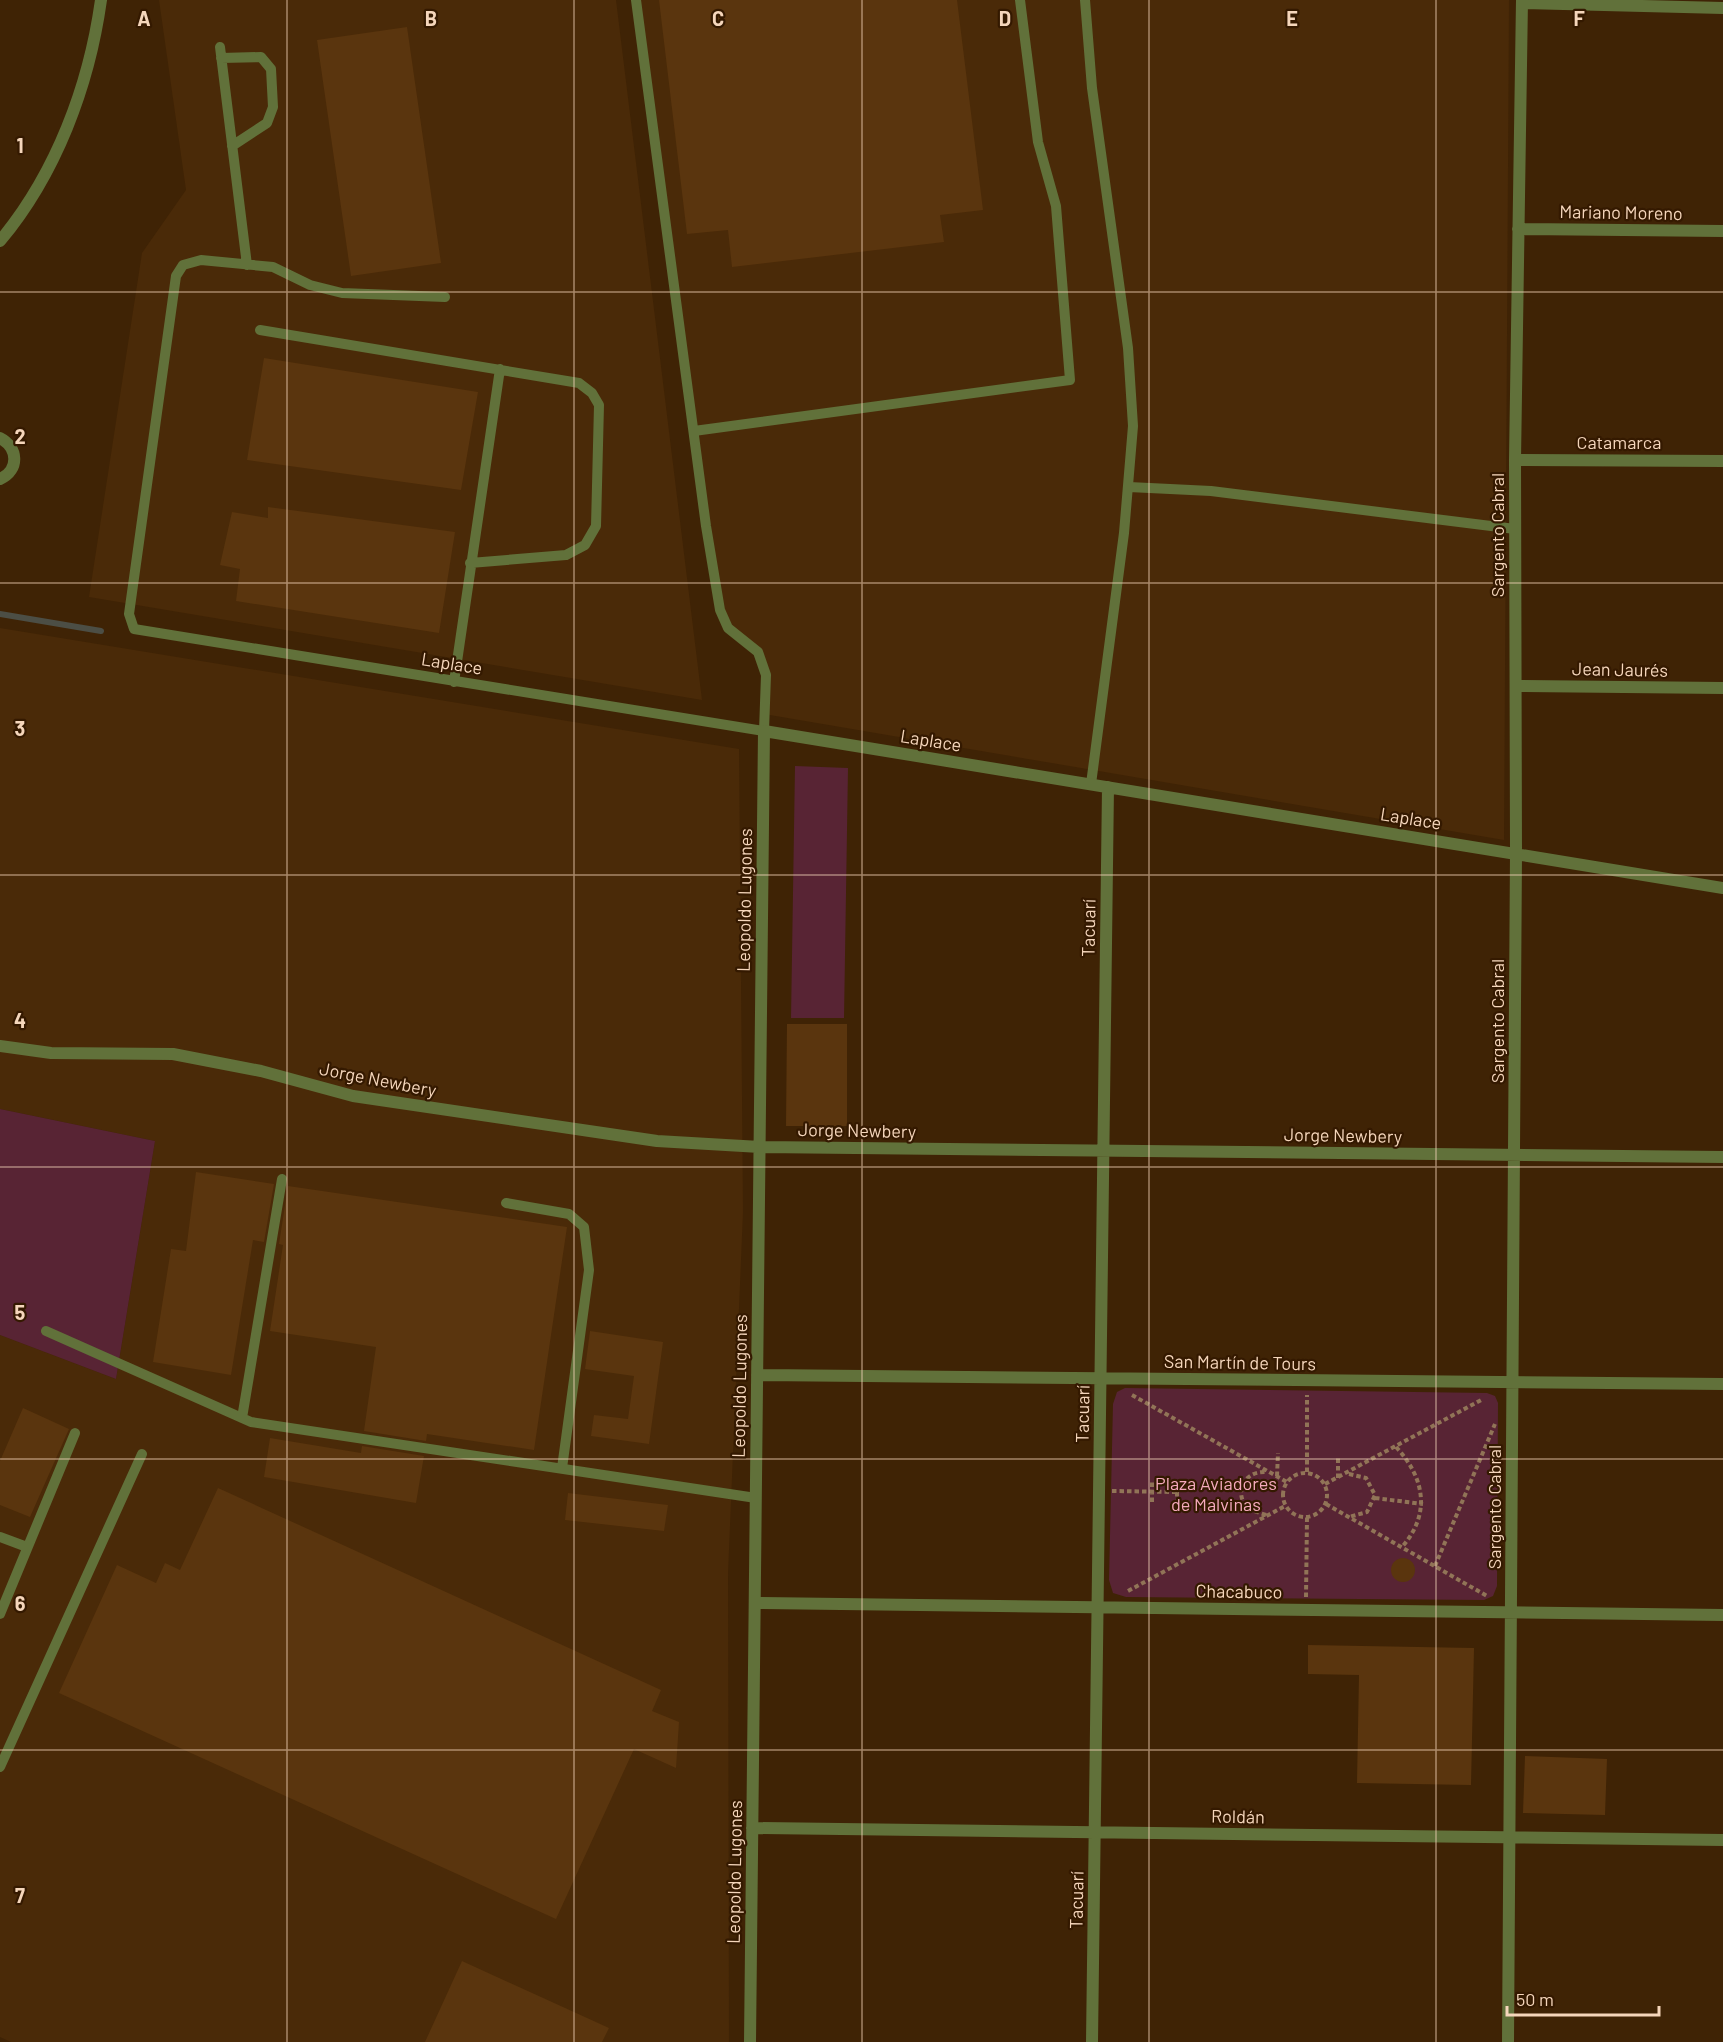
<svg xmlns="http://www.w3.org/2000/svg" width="1723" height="2042" viewBox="0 0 1723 2042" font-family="Barlow,sans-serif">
	<rect width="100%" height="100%" fill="#3f2305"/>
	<path fill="#4a2a08" d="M159,0h457l86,700 -613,-103 53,-344 44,-63z
		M636,0h873l-5,840 -740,-126 2,-39 -8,-23 -30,-24 -8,-18z
		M0,628l739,121 4,463 -15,362 1,468h-718l-11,-5v-702l116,44 39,-238 -155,-32z"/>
	<path fill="#582434" d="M795,766l53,2 -4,250h-53z
		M0,1109l155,32 -39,238 -116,-44z
		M1125,1388l362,5 8,3 3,7 -1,183 -4,10 -9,4 -358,-3 -13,-4 -4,-13 4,-176 4,-12z"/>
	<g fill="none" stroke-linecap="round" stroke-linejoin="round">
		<path stroke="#4c4e45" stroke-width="6" d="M0,614l101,17"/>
	</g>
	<path fill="#5a350e" d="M659,0h298l26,210 -43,5 4,27 -212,25 -4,-37 -41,4z
		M407,27l34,236 -90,13 -34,-236z
		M264,358l214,34 -17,98 -214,-30z
		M268,507l187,25 -16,101 -203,-32 4,-32 -20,-4 12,-53 36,6z
		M787,1024h60v102h-61z
		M196,1172l78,12 -10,58 -11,-2 -22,135 -78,-13 18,-113 15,2z
		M288,1186l279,41 -33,223 -107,-16 -1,7 -62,-10 12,-84 -106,-16 13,-86 -4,-1z
		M590,1331l73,11 -14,102 -58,-8 3,-21 34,4 6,-43 -49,-7z
		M23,1408l46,21 -39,88 -30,-12v-44z
		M270,1438l91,15 1,-7 62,10 -8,47 -152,-26z
		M218,1488l443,202 -9,21 27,11 -3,46 -42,-19 -78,170 -497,-226 58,-128 39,18 9,-20 15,7z
		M568,1493l100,12 -4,26 -99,-11z
		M1391 1570a12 12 0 1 1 24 0a12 12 0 1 1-24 0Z
		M1308,1645l166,3 -3,137 -114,-2 2,-108 -51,-1z
		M1525,1756l82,3 -2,56 -82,-2z
		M462,1961l147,67 -7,14h-177z"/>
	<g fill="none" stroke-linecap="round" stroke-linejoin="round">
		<path stroke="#917457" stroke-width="4" stroke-dasharray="4.5 3" stroke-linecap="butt" d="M1132,1395l155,87
			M1396,1447c29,31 35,67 6,100
			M1307,1472v-77
			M1283 1495a22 22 0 1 1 44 0a22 22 0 1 1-44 0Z
			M1349,1474l17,4 9,17 -8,17 -18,5
			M1277,1476l1,-23
			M1338,1478v-22
			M1325,1484l158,-85
			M1112,1491l65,1
			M1375,1498l48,6
			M1152,1502v-20
			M1177,1504v-22
			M1326,1504l161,92
			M1266,1515l-18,-6c-15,-17 -4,-38 18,-37
			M1435,1566l60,-142
			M1128,1591l157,-85
			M1306,1597l1,-80"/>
		<path stroke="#61713a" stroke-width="10" d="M1085,0l7,88 36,260 5,78 -9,107 -33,251
			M220,47l27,218
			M221,58l40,-1 10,12 2,38 -6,16 -35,23
			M445,297l-103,-4 -32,-8 -37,-18 -72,-7 -18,5 -7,11 -47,338 5,15 630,102 2,-56 -8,-23 -30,-24 -8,-18 -14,-84 -70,-526
			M260,330l319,53 13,10 7,12 -3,121 -11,19 -19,10 -96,8
			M694,431l376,-51 -14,-174 -18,-64 -18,-142
			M1129,487l82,4 304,38
			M454,682l46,-313
			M506,1203l63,11 15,13 5,43 -27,198
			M46,1331l205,91 505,76
			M242,1418l40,-239
			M0,1537l27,10
			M0,1614l75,-181
			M0,1767l142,-313"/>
		<path stroke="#61713a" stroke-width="12" d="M1522,3l201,5
			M1518,229l205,2
			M0,241c56,-67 89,-155 101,-241
			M0,438c18,9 20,32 0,41
			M1515,460l208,1
			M1516,686l207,2
			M0,1046l51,7 122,1 88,17 92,25 304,45 103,6 963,10
			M757,1375l966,9
			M755,1603l968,12
			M752,1828l971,12
			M750,2042l14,-1311 959,157
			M1092,2042l16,-1255
			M1508,2042l8,-1189 -1,-393 7,-460"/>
	</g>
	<path fill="none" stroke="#f5d6bb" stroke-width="1.5" stroke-opacity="0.55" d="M287,0v2042M574,0v2042M862,0v2042M1149,0v2042M1436,0v2042M0,292h1723M0,583h1723M0,875h1723M0,1167h1723M0,1459h1723M0,1750h1723"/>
	<g text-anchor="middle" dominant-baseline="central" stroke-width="4.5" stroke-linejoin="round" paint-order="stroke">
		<g font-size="18" fill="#f5d6bb" stroke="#341900">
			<text transform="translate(1621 212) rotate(1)">Mariano Moreno</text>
			<text x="1619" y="442">Catamarca</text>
			<text transform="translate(1497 535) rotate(-90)">Sargento Cabral</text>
			<text transform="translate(452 663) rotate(9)">Laplace</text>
			<text transform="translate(1620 669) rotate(1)">Jean Jaurés</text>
			<text transform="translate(931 740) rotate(9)">Laplace</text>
			<text transform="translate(1411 818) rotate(9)">Laplace</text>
			<text transform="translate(744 900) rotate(-89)">Leopoldo Lugones</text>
			<text transform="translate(1088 928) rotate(-89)">Tacuarí</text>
			<text transform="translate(1497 1021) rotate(-90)">Sargento Cabral</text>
			<text transform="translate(378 1079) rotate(11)">Jorge Newbery</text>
			<text transform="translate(857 1130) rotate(1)">Jorge Newbery</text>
			<text transform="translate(1343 1135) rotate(1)">Jorge Newbery</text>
			<text transform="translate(1240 1362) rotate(1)">San Martín de Tours</text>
			<text transform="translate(739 1386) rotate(-89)">Leopoldo Lugones</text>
			<text transform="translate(1082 1414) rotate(-89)">Tacuarí</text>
			<text transform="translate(1494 1507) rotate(-90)">Sargento Cabral</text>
			<text transform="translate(1239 1591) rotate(1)">Chacabuco</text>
			<text transform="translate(1238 1816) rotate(1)">Roldán</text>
			<text transform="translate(734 1872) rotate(-89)">Leopoldo Lugones</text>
			<text transform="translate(1076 1900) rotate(-89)">Tacuarí</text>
		</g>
		<g font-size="18" fill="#f6aabd" stroke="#341900">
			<text x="1216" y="1483">Plaza Aviadores<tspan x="1216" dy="21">de Malvinas</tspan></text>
		</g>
	</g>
	<g font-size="20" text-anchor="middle" font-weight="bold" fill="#f5d6bb" stroke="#341900" stroke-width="4.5" stroke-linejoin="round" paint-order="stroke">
		<text x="144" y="26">A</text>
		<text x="431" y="26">B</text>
		<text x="718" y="26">C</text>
		<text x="1005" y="26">D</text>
		<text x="1292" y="26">E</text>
		<text x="1579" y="26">F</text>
		<text x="20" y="153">1</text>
		<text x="20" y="444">2</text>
		<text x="20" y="736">3</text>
		<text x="20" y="1028">4</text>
		<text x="20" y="1320">5</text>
		<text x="20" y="1611">6</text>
		<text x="20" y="1903">7</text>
	</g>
	<path d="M1507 2006v9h152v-9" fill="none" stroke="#f5d6bb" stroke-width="3"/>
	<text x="1516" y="2006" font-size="18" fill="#f5d6bb" stroke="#341900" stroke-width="4.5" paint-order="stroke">50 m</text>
</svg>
